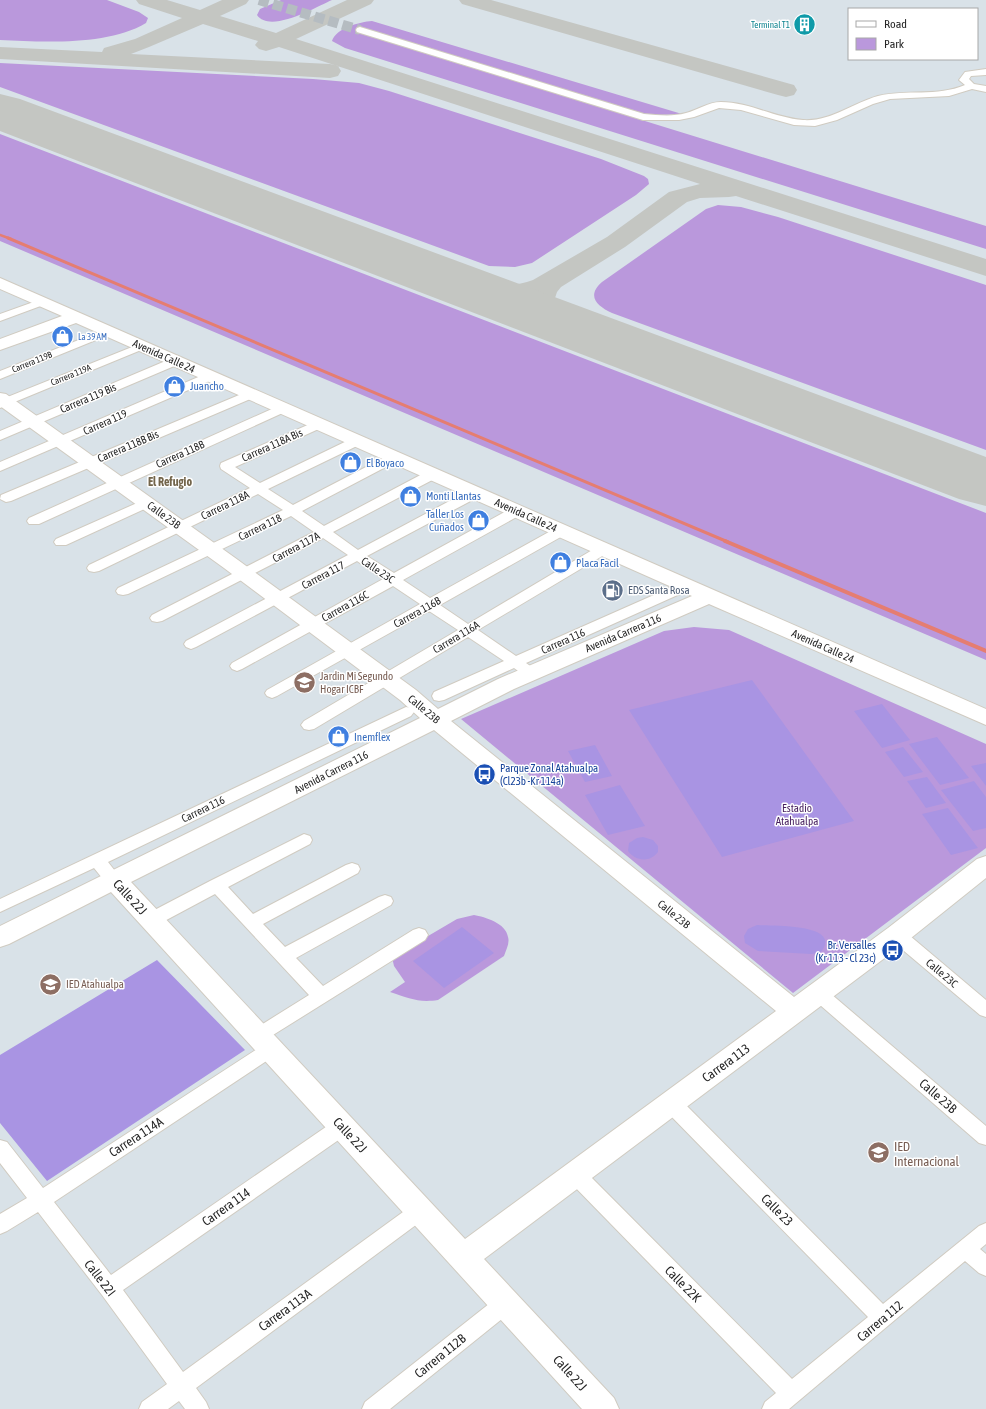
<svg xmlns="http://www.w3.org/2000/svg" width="986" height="1409" viewBox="0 0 986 1409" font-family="'Asap Condensed',sans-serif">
	<rect width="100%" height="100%" fill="#d9e2e8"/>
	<path fill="#ba98dc" d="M0,0h107l32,12 9,6 -2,5c-38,23 -103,19 -146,17z
		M281,0h51c-16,7 -62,34 -75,15l3,-6z
		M372,21l310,93 -22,1 -23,-2 -274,-84 -7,3 630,194v23l-641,-201 -13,-7c4,-13 28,-19 40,-20z
		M0,63l313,16 46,4 30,8 212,68 43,17 4,3 1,5 -13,11 -104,68 -17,4 -26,-1 -489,-179z
		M0,134l986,379v147l-986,-419z
		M718,205l23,2 37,10 208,68v165l-374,-137c-15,-7 -26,-17 -10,-31l104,-73z
		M694,627l35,3 257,114v104l-193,145 -332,-274 203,-88z
		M474,915c11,2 32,8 34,22 2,6 -2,13 -4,19l-66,44c-20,3 -29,-2 -48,-8l15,-10 -11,-16 -3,-13 32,-14 34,-20z"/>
	<path fill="#a994e3" d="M752,680l102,141 -132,36 -93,-147z
		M882,704l28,36 -28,8 -28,-37z
		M937,737l32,41 -29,7 -31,-41z
		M595,745l17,31 -27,6 -17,-31z
		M903,747l20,25 -19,5 -19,-25z
		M986,763v23l-15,-20z
		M927,777l19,26 -20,5 -19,-27z
		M974,781l12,16v31l-13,3 -32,-41z
		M620,785l25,41 -37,9 -23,-40z
		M948,808l30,40 -27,7 -29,-41z
		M643,837l10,3 5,6v6c-8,11 -23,9 -30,-1l1,-8 8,-5z
		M757,925c13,1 89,-2 63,28l-9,1 -53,-3 -13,-8 -1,-7 4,-7z
		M462,927l32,26 -50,35 -31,-27z
		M157,960l88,90 -198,131 -47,-58v-68z"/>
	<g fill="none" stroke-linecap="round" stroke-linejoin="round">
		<path stroke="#e57d71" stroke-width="2.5" d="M0,235l11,4"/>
		<path stroke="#e57d71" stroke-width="3" d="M8,238l720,304"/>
		<path stroke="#e57d71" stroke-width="4" d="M725,541l261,110"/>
		<path fill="#c4c6c2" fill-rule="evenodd" d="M136,0h31l33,10 22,-10h27l-3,4 -26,12 56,17 71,-33h27l-3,4 -75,35 690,220v17l-250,-80 -7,1 -29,1 -13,4 -62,45 -64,40 -4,5 -3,9 4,7 16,10 4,6 -4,6c-23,5 -39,-9 -46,-29v-3c-21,6 -43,3 -64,-2l-4,-6 4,-6c10,-2 18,0 28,1 14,1 28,0 41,-5l74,-43 62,-45 31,-8 -421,-137 -13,4 -7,-2 -4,-4 3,-4 -55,-17 -54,23 -18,7 199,10 8,2 3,5 -3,5 -8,2 -330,-19v-12l102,5 2,-4 31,-9 47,-21 -43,-14z
			M459,0h32l303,85 3,5 -3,5 -8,2 -8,-2 -316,-91z"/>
		<path fill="#c4c6c2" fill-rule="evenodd" d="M0,94l20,5 966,358v49l-27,-7 -959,-368z"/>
		<path stroke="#b5bcc1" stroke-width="10" stroke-dasharray="10 4.5" stroke-linecap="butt" d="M259,0l101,30"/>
		<defs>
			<path id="street" d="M360,27l284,87c14,1 28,3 42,-1 12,-3 22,-11 35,-11 28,0 54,16 82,18 27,2 50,-17 75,-24 28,-7 59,1 87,-11l-6,-5 6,-8 21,-3v6l-15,1 -2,3 5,5 12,2v6l-14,-3 -23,7 -59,3 -17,5 -36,16 -22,6 -21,-1 -53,-15 -22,-2 -25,9 -15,3h-36l-286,-88 -1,-2 1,-2z
				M42,299l6,3 -2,2 -46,17v-7z
				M109,328l4,1 2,2 -2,2 -113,46v-8z
				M142,343l4,1 2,2 -2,2 -146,60v-8z
				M175,357l4,1 2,3 -2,3 -179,76v-9z
				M210,372l4,1 2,3 -2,3 -214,92v-9z
				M251,390l4,1 2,3 -2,3 -244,104 -5,1 -6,-3 1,-4z
				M283,404l4,1 2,3 -2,3 -248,113h-10l-2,-3 2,-3z
				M319,420l4,1 2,3 -2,3 -88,40 25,16 93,-45h8l2,3 -2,3 -93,45 25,16 98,-51h8l2,3 -2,3 -97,51 22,15 104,-55h10l1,3 -1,3 -105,55 25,18 112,-60h10l2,3 -2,3 -113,60 27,17 118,-65h10l2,3 -2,3 -119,66 27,18 126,-70h10l2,3 -2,3 -126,71 28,19 131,-78h10l2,3 -2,3 -131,78 38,26 165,-73 5,-1 5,1 2,3 -2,3 -165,74 10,7 2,3 -2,3c-9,3 -15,-3 -22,-8l-70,32 -5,1 -5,-1 -2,-4 2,-4 70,-31 -36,-24 -154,92 -5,1 -5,-1 -3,-4 3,-4 154,-91 -29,-19 -152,85 -5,2 -5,-2 -2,-3 2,-3 153,-86 -27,-18 -151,83 -5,2 -5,-2 -2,-3 2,-3 151,-84 -26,-18 -161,86 -5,2 -5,-2 -2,-3 2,-3 162,-86 -25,-17 -161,83 -5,1 -5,-1 -2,-3 2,-3 162,-83 -23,-16 -163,78 -5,1 -5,-1 -2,-3 2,-3 165,-78 -25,-16 -159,77 -5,1 -5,-1 -2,-3 2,-3 161,-77 -29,-19 -1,-3 1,-3z
				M146,499l5,1 2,3 -2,3 -85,39h-10l-2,-3 2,-3z
				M406,707l5,1 3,4 -3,4 -303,146 14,18 -2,4c-13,4 -18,-7 -26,-16l-94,44v-13z
				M304,834l6,2 2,4 -2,4 -82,43 25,27 93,-49 6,-2 6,2 2,4 -2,4 -95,51 22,23 94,-50 6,-2 6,2 2,4 -2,4 -95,53 27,28 90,-56 6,-2 6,2 3,5 -3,5 -160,100 -6,2 -6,-2 -3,-5 3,-5 56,-35 -94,-101 -58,31 -6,1 -6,-1 -3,-5 3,-5 65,-34z
				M897,928l6,2 83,70v17l-6,-2 -89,-75 -3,-5 3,-5z
				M818,986l6,2 162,138v19l-7,-2 -167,-145 -3,-5 3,-5z
				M271,1042l6,2 3,5 -3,5 -223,148 57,73 225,-155 7,-2 7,2 2,6 -2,6 -227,158 60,82 231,-168 7,-3 7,3 3,6 -3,6 -232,172 10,14 3,7h-24l-6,-8 -11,8h-29l3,-7 25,-18 -65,-89 -64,-83 -31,19 -7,3v-20l27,-16 -27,-35v-23l7,2 36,46 222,-144z
				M671,1095l7,2 205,207 96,-78 7,-3v21l-6,5 6,5v22l-7,-3 -14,-12 -176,148h-27l3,-7 11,-9 -208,-213 -3,-6 3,-6 7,-2 7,2 210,211 76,-62 -204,-208 -2,-6 2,-6z
				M506,1294l7,2 3,7 -3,7 -123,99h-28l3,-7 134,-106z"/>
			<path id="secondary" d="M0,278l986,431v16l-277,-121 -195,85 -63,32 343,276 94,-69 89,-69 9,-3v22l-80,64 -422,317 130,139 5,11h-37l-471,-517 -102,52 -9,3v-21l420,-208 -20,-18 -176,-132 -224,-162v-13l6,1 232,166 178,130 22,19 60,-30 194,-83 -616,-273 -76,27v-11l62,-23 -62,-27zM434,730l342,281 -311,228 -334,-357z"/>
		</defs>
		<use href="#street" stroke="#d0cbc1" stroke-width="2"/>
		<use href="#secondary" stroke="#d0cbc1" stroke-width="2"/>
		<use href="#street" fill="#fff" fill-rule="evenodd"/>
		<use href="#secondary" fill="#fff" fill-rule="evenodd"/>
	</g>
	<defs>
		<symbol id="building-disc" viewBox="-11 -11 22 22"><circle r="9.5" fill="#0f9aa8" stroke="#fff"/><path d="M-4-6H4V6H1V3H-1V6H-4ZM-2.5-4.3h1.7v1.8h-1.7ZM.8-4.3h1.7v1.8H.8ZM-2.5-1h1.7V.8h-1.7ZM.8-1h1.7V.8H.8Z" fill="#fff"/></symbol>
		<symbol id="shop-disc" viewBox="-11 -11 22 22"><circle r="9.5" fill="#3f7fe0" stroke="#fff"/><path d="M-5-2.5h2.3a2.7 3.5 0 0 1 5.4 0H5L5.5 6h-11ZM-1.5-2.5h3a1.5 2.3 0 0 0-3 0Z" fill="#fff"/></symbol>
		<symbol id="fuel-disc" viewBox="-11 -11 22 22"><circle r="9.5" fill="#5c6f8a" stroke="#fff"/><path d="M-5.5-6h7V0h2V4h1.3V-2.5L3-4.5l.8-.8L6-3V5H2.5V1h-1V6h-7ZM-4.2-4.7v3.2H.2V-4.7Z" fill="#fff"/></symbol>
		<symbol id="school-disc" viewBox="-11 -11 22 22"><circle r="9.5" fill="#8d6e63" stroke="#fff"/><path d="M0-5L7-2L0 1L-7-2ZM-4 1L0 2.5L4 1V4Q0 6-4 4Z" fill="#fff"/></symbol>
		<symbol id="bus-disc" viewBox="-11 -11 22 22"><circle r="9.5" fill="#1a4fb4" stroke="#fff"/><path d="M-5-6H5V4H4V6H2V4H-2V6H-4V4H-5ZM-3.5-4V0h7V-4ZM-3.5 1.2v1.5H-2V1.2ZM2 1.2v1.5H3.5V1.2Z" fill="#fff"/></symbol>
	</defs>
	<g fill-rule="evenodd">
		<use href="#building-disc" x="792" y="12" width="25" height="25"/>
		<use href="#shop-disc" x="50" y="324" width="25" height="25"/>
		<use href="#shop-disc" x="162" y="374" width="25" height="25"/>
		<use href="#shop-disc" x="338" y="450" width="25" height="25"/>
		<use href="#shop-disc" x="398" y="484" width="25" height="25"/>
		<use href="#shop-disc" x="466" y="508" width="25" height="25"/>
		<use href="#shop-disc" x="548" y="550" width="25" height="25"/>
		<use href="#fuel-disc" x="600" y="578" width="25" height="25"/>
		<use href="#school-disc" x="292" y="670" width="25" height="25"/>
		<use href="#shop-disc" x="326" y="724" width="25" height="25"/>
		<use href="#bus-disc" x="472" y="762" width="25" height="25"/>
		<use href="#bus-disc" x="880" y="938" width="25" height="25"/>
		<use href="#school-disc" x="38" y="972" width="25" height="25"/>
		<use href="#school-disc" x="866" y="1140" width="25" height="25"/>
	</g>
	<g text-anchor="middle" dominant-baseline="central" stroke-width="3" stroke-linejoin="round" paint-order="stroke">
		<g font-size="9" fill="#0d838f" stroke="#fff" text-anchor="end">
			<text x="790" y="25">Terminal T1</text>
		</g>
		<g font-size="9" fill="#366cbe" stroke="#fff" text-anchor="start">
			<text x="78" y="337">La 39 AM</text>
		</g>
		<g font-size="9" fill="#262626" stroke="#fff">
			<text transform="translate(32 362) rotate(-22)">Carrera 119B</text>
			<text transform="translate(71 375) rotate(-22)">Carrera 119A</text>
		</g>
		<g font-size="11" fill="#262626" stroke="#fff">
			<text transform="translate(164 356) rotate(24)">Avenida Calle 24</text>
			<text transform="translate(88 398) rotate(-23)">Carrera 119 Bis</text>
			<text transform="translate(105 422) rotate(-24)">Carrera 119</text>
			<text transform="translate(272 445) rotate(-24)">Carrera 118A Bis</text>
			<text transform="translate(128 446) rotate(-23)">Carrera 118B Bis</text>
			<text transform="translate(180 454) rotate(-24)">Carrera 118B</text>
			<text transform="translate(225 505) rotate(-26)">Carrera 118A</text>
			<text transform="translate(164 515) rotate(36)">Calle 23B</text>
			<text transform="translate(526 515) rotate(24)">Avenida Calle 24</text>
			<text transform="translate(260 527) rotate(-26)">Carrera 118</text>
			<text transform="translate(296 547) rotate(-28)">Carrera 117A</text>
			<text transform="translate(378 570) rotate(34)">Calle 23C</text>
			<text transform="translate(323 575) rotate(-28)">Carrera 117</text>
			<text transform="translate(345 606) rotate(-29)">Carrera 116C</text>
			<text transform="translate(417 612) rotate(-29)">Carrera 116B</text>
			<text transform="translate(623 633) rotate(-23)">Avenida Carrera 116</text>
			<text transform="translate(456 637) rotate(-31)">Carrera 116A</text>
			<text transform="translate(563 641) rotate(-24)">Carrera 116</text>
			<text transform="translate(823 646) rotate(24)">Avenida Calle 24</text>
			<text transform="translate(424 709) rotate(40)">Calle 23B</text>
			<text transform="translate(331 772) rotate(-27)">Avenida Carrera 116</text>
			<text transform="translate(203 809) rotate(-26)">Carrera 116</text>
			<text transform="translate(674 914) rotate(39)">Calle 23B</text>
			<text transform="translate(942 973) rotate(40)">Calle 23C</text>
		</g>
		<g font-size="11" fill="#366cbe" stroke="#fff" text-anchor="start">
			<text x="190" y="386">Juancho</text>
			<text x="366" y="463">El Boyaco</text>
			<text x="426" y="496">Monti Llantas</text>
			<text x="464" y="514" text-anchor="end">Taller Los<tspan x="464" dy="13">Cuñados</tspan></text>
			<text x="576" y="563">Placa Facil</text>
			<text x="354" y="737">Inemflex</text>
		</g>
		<g font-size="11" fill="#4e5e75" stroke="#fff" text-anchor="start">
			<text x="628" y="590">EDS Santa Rosa</text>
		</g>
		<g font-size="11" fill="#785e54" stroke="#fff" text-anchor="start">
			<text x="320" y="676">Jardin Mi Segundo<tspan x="320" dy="13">Hogar ICBF</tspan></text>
			<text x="66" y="984">IED Atahualpa</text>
		</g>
		<g font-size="11" fill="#164399" stroke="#fff" text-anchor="start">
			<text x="500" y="768">Parque Zonal Atahualpa<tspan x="500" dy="13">(Cl23b -Kr 114a)</tspan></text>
			<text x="876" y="945" text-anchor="end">Br. Versalles<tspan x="876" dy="13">(Kr 113 - Cl 23c)</tspan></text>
		</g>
		<g font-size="11" fill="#451d5d" stroke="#fff">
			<text x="797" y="808">Estadio<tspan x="797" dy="13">Atahualpa</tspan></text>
		</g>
		<g font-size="12" font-weight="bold" fill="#73654b" stroke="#fff">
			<text x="170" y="482">El Refugio</text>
		</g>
		<g font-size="13" fill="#262626" stroke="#fff">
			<text transform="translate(130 897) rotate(47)">Calle 22J</text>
			<text transform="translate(726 1063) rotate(-36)">Carrera 113</text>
			<text transform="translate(938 1096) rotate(41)">Calle 23B</text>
			<text transform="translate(350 1135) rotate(47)">Calle 22J</text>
			<text transform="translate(136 1137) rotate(-33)">Carrera 114A</text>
			<text transform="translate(226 1207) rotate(-35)">Carrera 114</text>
			<text transform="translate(777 1210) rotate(45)">Calle 23</text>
			<text transform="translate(100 1278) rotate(52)">Calle 22I</text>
			<text transform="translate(683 1284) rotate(45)">Calle 22K</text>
			<text transform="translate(285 1310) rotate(-36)">Carrera 113A</text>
			<text transform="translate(880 1321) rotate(-40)">Carrera 112</text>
			<text transform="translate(440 1356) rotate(-39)">Carrera 112B</text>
			<text transform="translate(570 1373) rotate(48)">Calle 22J</text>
		</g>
		<g font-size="13" fill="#785e54" stroke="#fff" text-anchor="start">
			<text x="894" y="1146">IED<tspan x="894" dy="15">Internacional</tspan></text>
		</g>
	</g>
	<rect x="848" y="8" width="130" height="52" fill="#ffffff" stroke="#a8a8a8"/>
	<rect x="856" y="21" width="20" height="6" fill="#ffffff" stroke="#a8a8a8"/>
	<text x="884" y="28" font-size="12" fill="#262626">Road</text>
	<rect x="856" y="38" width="20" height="12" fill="#ba98dc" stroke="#a8a8a8"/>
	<text x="884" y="48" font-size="12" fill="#262626">Park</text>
</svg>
